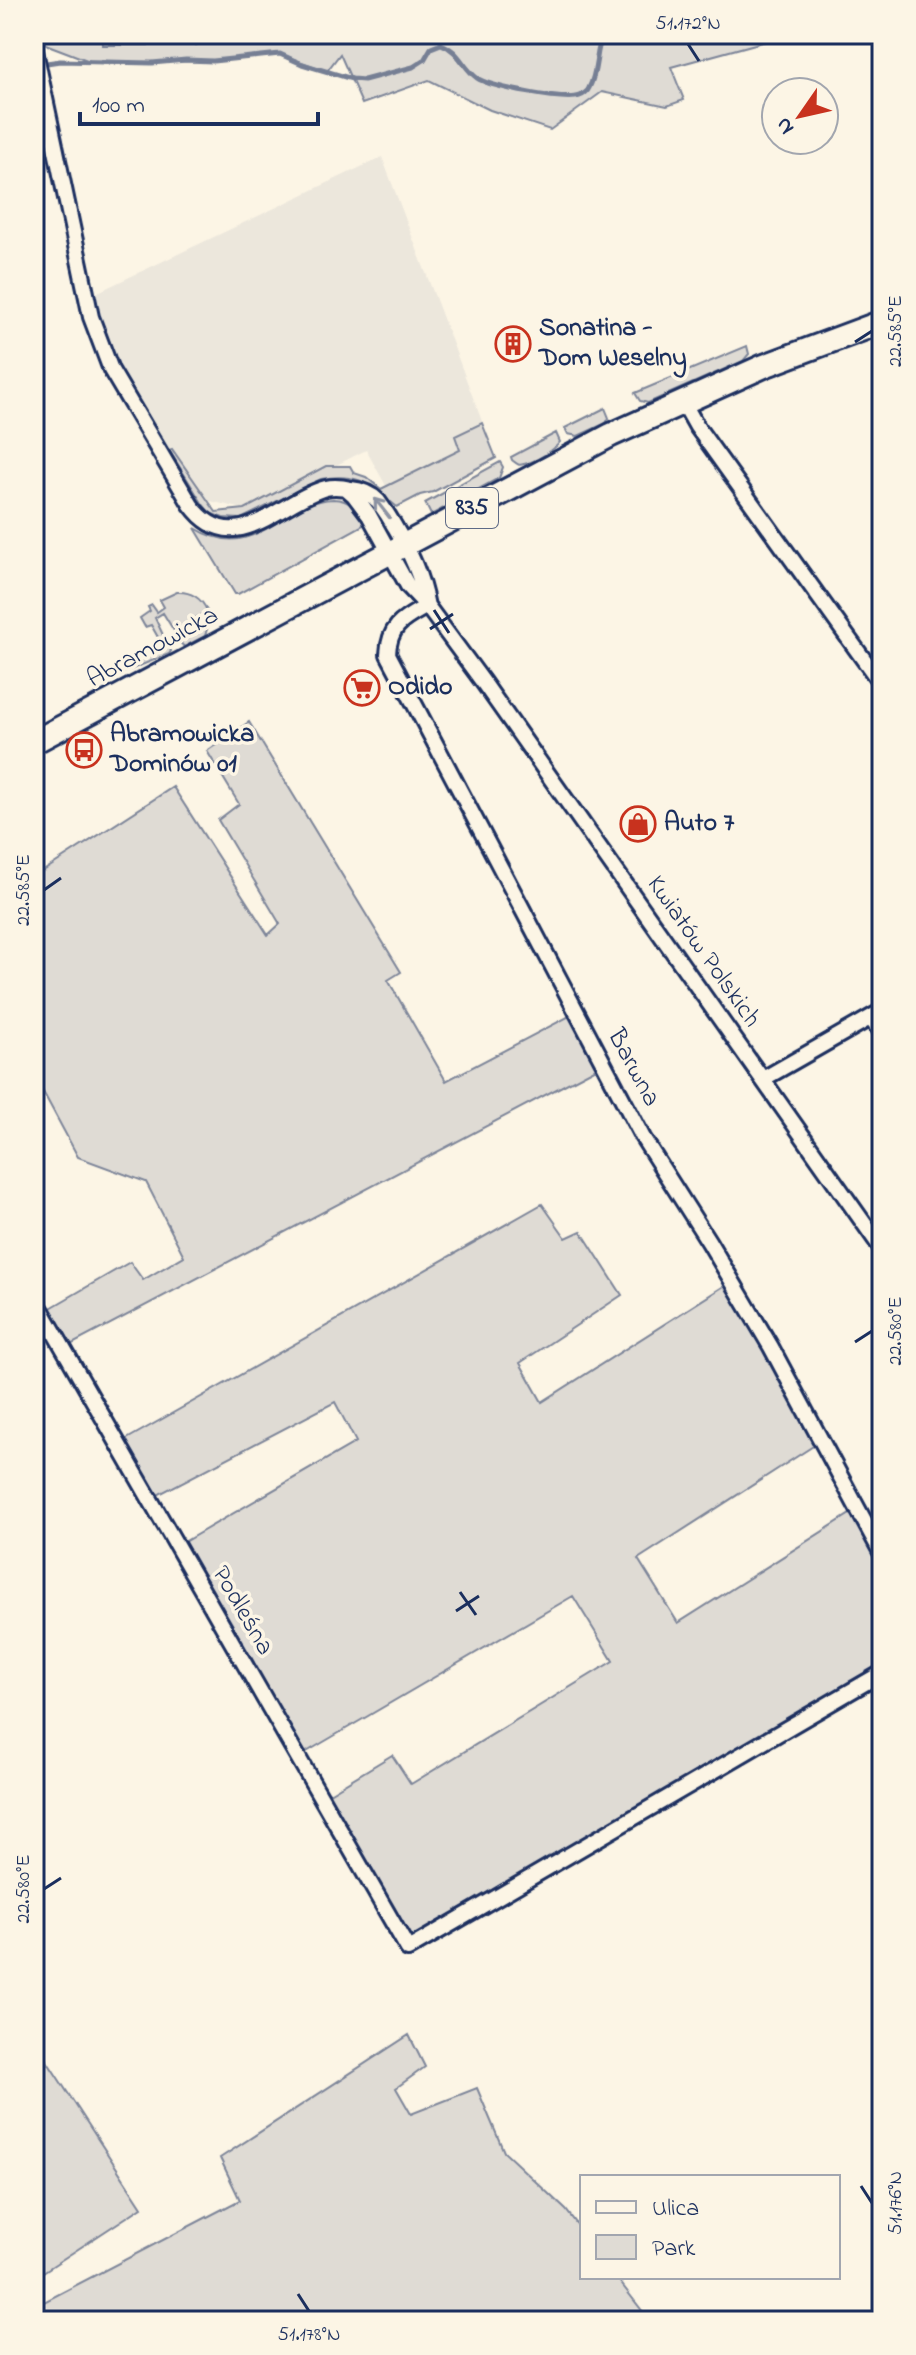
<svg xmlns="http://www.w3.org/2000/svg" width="916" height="2355" viewBox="0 0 916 2355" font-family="'Indie Flower',sans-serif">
	<rect width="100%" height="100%" fill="#fcf5e5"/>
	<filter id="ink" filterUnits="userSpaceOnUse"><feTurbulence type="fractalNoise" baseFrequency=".0125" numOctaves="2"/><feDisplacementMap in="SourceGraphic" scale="16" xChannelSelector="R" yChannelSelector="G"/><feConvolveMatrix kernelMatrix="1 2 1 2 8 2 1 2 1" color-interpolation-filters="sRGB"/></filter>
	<g filter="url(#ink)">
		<path fill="#ece7dc" d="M382,157l112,296 -101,45 -27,-48 -118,60 -42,-10 -34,-50h-3l-49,-84 -17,-39 -7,-34z"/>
		<path fill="#dfdbd4" stroke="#7d8599" stroke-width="2" d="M39,34h61l3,11h92l29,-11h540l2,7 -95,26 13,33 -17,6 -65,-14 -52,38 -60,-20 -61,-30 -67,24 -22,-50 -13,17 -47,-17 -67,7 -118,2 -47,-18 -8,-5z
			M747,346l2,8 -6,7 -95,42 -8,-2 -5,-8z
			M605,408l4,10 -3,5 -28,13 -10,-2 -3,-6z
			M482,423l14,35 -63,34 -13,3 -23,12 -6,-5 -3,2c-16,-25 -39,-30 -67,-25l-80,40 -18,-1 -13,-5 -8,-10 -33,-53 3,-1 44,63 29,-3 81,-43h24l4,7 12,4 15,12 79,-39 -5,-14z
			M556,433l4,9c-7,9 -25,20 -36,22 -6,2 -7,0 -12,-4l-1,-3z
			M500,462l3,5 -4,11 -68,37 -6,-12z
			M333,499c17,0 25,11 34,24l-129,71h-3l-40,-66c60,37 87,-27 138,-29z
			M177,592c13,-1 25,6 30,19l-33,20 -11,-18 -8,5 9,19 -5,2 -8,-14 -6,2 -5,-9 10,-7 -2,-4 4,-2 5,7 7,-5 -4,-7z
			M209,622l-4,14 -21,11 -6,-7z
			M169,645l2,6 -2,3 -62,25z
			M249,722l152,250 -13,8 58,101 131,-69 27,52 -541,285 -21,-36 88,-51 13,18 41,-24 -38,-74 -68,-25 -44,-82v-198l139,-90 95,148 12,-11 -62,-104 21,-16 -32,-53z
			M542,1204l24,34 15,-7 41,64 -102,68 22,39 190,-121 89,160 -183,118 40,64 180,-114 24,45v119l-474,276 -87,-151 71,-43 19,29 202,-123 -40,-65 -275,161 -121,-211 179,-104 -21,-40 -185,97 -32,-55z
			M409,2035l16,32 -29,21 15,26 66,-26 27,64 62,58 16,21v46h34l34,44h-616v-14l206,-107 -20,-42z
			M34,2041l108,166 -108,71v-76l4,-3 -4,-6z"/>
		<path fill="#b2b4b8" stroke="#767f94" stroke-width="2" d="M100,34h124l-29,11h-92z"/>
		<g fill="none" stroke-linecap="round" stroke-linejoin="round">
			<path stroke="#767f94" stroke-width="5" d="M40,64l20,-3 92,2 34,-3 27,1 67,-7 22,10 50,15 12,1 49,-13 11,-7 7,-12 10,-4c18,6 22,24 36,34 13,9 89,24 103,18 3,-1 8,-5 9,-8 9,-16 6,-37 14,-54"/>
			<defs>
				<path id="minor" d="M34,46l57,271 20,53 80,135c42,58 89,-5 135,-17 9,-2 16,-1 25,1 11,1 19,4 27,12 6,8 12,17 17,26 16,27 26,48 32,79
					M683,402l14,25 185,258
					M346,488l8,7 15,20 39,71 19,20 56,76 399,567
					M427,606c-23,13 -38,19 -39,48l255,484 66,104 62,105 111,207
					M870,1018l12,15
					M763,1079l119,-68
					M34,1297l374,652 474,-276"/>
				<path id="primary" d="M34,742l577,-307 153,-69 118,-44"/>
			</defs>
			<use href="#minor" stroke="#1b2f5e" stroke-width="20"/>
			<use href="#primary" stroke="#1b2f5e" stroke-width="28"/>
			<use href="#minor" stroke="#fcf5e5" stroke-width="14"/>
			<use href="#primary" stroke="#fcf5e5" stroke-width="22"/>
		</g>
		<defs><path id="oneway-shaft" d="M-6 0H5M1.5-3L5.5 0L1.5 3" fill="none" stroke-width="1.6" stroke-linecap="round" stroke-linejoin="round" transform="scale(2)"/></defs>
		<use stroke="#8c92a2" href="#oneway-shaft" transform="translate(382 508) rotate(-128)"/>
	</g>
	<path fill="none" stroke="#1b2f5e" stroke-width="3" d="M688,44l11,17M855,342l17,-11M434,610l15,23M430,629l23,-15M44,890l17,-12M855,1342l17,-11M460,1592l16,23M456,1611l23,-15M44,1889l17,-11M861,2186l11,17M298,2294l11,17"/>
	<defs>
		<symbol id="building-ring" viewBox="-11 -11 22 22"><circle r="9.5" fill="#fcf5e5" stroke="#c8321e" stroke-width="1.5"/><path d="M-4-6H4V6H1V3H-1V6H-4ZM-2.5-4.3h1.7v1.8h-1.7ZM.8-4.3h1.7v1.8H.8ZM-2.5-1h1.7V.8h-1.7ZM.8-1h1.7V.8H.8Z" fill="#c8321e"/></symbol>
		<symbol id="supermarket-ring" viewBox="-11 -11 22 22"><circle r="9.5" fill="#fcf5e5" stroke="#c8321e" stroke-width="1.5"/><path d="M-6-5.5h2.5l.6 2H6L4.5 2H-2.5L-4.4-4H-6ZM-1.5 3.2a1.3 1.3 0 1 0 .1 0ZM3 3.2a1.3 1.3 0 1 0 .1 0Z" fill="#c8321e"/></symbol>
		<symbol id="bus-ring" viewBox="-11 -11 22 22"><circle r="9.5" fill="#fcf5e5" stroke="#c8321e" stroke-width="1.5"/><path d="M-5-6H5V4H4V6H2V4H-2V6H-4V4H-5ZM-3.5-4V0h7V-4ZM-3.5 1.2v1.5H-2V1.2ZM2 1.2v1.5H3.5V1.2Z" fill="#c8321e"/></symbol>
		<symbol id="shop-ring" viewBox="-11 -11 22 22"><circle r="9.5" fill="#fcf5e5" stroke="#c8321e" stroke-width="1.5"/><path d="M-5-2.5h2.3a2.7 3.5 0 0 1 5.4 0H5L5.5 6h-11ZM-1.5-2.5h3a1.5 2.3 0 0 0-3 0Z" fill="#c8321e"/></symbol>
	</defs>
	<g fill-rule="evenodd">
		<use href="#building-ring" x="493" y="324" width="40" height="40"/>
		<use href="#supermarket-ring" x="342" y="668" width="40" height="40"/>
		<use href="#bus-ring" x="64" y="730" width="40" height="40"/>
		<use href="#shop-ring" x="618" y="804" width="40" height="40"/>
	</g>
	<g text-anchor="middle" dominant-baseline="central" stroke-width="7" stroke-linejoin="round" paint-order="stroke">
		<rect fill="#fcf5e5" stroke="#5e6a86" stroke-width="2" x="446" y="488" width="52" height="40" rx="6"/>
		<g font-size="24" font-weight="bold" fill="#1b2f5e">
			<text x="472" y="508">835</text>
		</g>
		<g font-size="26" font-weight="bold" fill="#1b2f5e" stroke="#fcf5e5" text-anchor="start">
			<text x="539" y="329">Sonatina -<tspan x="539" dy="30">Dom Weselny</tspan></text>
			<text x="388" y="688">Odido</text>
			<text x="110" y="735">Abramowicka<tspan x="110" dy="30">Dominów 01</tspan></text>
			<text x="664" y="824">Auto 7</text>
		</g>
		<g font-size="26" fill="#1b2f5e" stroke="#fcf5e5">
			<text transform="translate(153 648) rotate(-28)">Abramowicka</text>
			<text transform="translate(703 952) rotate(55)">Kwiatów Polskich</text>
			<text transform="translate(633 1068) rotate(62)">Barwna</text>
			<text transform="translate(242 1611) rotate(60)">Podleśna</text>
		</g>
	</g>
	<rect width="916" height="2355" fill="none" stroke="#fcf5e5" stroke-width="88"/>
	<rect x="580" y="2175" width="260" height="104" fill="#fcf5e5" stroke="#a2a6af" stroke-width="2"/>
	<rect x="596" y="2201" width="40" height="12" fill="#fcf5e5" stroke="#a2a6af" stroke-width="2"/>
	<text x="652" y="2215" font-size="24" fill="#1b2f5e">Ulica</text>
	<rect x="596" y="2235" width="40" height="24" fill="#dfdbd4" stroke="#a2a6af" stroke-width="2"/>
	<text x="652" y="2255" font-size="24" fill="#1b2f5e">Park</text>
	<g transform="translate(800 116) rotate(236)"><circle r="38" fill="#fcf5e5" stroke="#a2a6af" stroke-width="2"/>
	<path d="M0-6L14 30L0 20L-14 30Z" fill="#c8321e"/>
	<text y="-12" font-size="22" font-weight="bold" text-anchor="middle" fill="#1b2f5e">N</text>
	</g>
	<path d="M80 112v12h238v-12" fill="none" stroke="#1b2f5e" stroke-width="4"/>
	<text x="92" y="112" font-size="24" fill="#1b2f5e" stroke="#fcf5e5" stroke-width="6" paint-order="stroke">100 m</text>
	<rect x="44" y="44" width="828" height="2267" fill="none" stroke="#1b2f5e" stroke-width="3"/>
	<g font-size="20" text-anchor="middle" fill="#1b2f5e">
		<text x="688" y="29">51.172°N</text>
		<text transform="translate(894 331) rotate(-90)" y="7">22.585°E</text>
		<text transform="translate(22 890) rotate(-90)" y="7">22.585°E</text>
		<text transform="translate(894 1331) rotate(-90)" y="7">22.580°E</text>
		<text transform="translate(22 1889) rotate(-90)" y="7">22.580°E</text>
		<text transform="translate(894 2203) rotate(-90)" y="7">51.176°N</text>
		<text x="309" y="2340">51.178°N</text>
	</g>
</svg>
